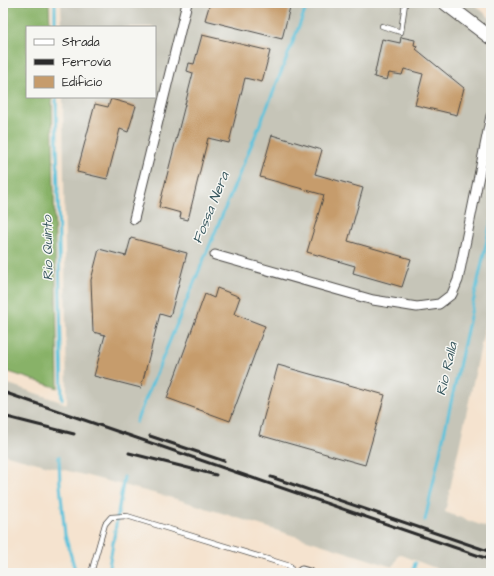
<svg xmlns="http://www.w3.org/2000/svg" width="494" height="576" viewBox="0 0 494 576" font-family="'Architects Daughter',sans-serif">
	<rect width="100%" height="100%" fill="#f6f6f2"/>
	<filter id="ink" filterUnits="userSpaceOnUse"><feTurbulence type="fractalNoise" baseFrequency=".025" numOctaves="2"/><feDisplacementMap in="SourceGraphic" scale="8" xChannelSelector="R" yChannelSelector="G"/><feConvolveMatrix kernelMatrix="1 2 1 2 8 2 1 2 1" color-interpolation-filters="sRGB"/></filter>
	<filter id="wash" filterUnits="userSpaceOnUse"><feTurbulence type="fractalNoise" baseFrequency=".012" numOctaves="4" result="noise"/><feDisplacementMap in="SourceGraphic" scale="16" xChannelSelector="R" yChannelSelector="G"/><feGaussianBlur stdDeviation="0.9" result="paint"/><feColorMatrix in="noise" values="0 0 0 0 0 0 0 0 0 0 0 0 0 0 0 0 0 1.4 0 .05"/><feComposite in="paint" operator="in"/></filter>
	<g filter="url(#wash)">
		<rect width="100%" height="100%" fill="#f5e3cf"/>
		<path fill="#c6c5b8" d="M61,3h412l18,16v280l-46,213 46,17v44h-43l-49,-19 -6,13 -213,-67 -177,-46v-72l64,22 -4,-307h92v-70h-93z"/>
		<path fill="#88b268" stroke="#5a6e4a" d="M3,3h46l1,24h-23v70h25l6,291 -55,-18z"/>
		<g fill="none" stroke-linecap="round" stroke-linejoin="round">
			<path stroke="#5ec3dc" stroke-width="3" d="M55,3v24
				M56,97l6,302
				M136,422l137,-329 35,-90
				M59,457l1,28 5,50 11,38
				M425,520l66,-298
				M108,573l16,-96
				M413,573l2,-10"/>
		</g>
		<g id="blocks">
			<path fill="#c69c6c" d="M210,3h81l-9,36 -77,-19z
				M202,35l68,16 -8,31 -17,-4 -16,65 -21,-5 -20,82 -8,-2 1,-5 -22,-6 34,-134 -6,-2 2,-8 5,1z
				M401,37l14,3 -1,5 3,1 -1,3 48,39 -7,27 -42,-10 8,-31 -19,-5 -2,6 -13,-2 -2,7 -13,-3 8,-38 18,4z
				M111,99l25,7 -8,26 -8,-3 -13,50 -30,-7 18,-68 13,3z
				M272,135l50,15 -7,24 48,14 -15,53 63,18 -9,28 -49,-14 2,-7 -48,-14 17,-57 -64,-18z
				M131,238l56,15 -17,64 -10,-3 -19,74 -47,-12 11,-41 -12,-3 -2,-52 8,-31 27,7z
				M217,288l23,9 -6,17 31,12 -35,95 -63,-23 38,-104 9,4z
				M278,365l107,30 -20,70 -106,-30z"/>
		</g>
	</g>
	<g filter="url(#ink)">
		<use href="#blocks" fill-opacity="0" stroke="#494744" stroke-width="1"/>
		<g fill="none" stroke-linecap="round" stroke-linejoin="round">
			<defs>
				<path id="service" d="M382,26l19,6 4,-29
					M91,573l14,-49 6,-7 16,-1 163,50 2,7"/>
				<path id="minor" d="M134,219l53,-216
					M215,255l158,45 44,7 22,-3 13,-10 6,-14 33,-164
					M300,573l2,-2 7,2"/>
				<path id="secondary" d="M445,3l46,35"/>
			</defs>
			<use href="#service" stroke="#494744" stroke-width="6"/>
			<use href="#minor" stroke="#494744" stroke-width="11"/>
			<use href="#secondary" stroke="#494744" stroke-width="15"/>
			<use href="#service" stroke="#fff" stroke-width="4.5"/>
			<use href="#minor" stroke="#fff" stroke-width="9"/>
			<use href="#secondary" stroke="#fff" stroke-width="13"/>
			<path stroke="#2b2b2b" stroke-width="3" d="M3,392l488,168
				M3,416l71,18
				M150,436l74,25
				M129,453l87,22
				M271,477l220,75"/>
		</g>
	</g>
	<g text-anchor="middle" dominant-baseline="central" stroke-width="3" stroke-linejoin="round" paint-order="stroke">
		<g font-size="14" font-style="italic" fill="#3a5960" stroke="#f6f6f2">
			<text transform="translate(211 208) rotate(-68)">Fossa Nera</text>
			<text transform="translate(48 248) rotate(-91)">Rio Quinto</text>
			<text transform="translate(447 369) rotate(-77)">Rio Ralla</text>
		</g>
	</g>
	<rect width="494" height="576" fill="none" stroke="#f6f6f2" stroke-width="16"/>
	<rect x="26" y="26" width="130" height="72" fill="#f6f6f2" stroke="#a5a5a2"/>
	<rect x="34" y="39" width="20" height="6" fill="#ffffff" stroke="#a5a5a2"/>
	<text x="62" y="46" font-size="12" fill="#2b2b2b">Strada</text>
	<rect x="34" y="59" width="20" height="6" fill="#2b2b2b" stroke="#a5a5a2"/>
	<text x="62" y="66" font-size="12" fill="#2b2b2b">Ferrovia</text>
	<rect x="34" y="76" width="20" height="12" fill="#c69c6c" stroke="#a5a5a2"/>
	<text x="62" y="86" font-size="12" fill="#2b2b2b">Edificio</text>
</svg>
